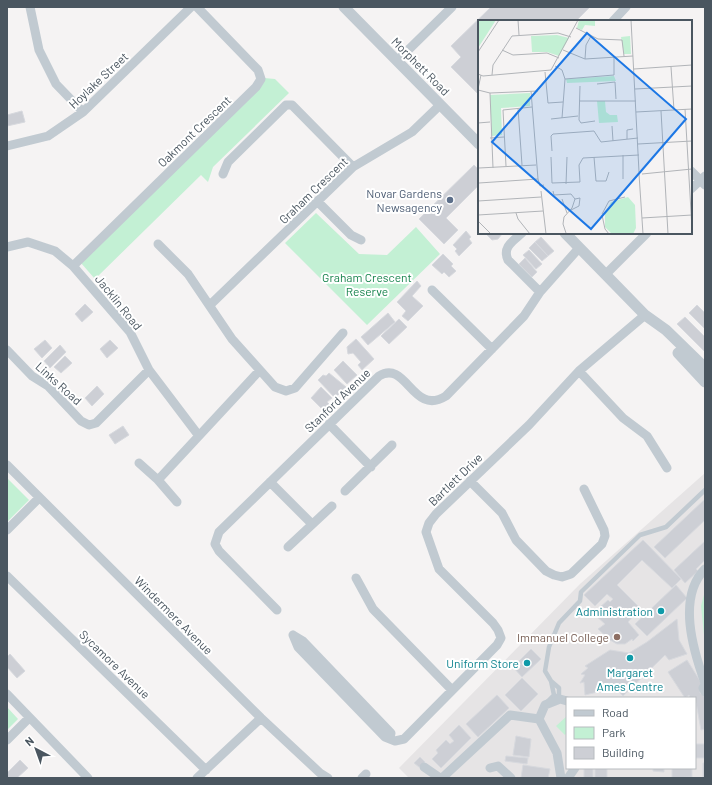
<svg xmlns="http://www.w3.org/2000/svg" width="712" height="785" viewBox="0 0 712 785" font-family="Barlow,sans-serif">
	<rect width="100%" height="100%" fill="#f5f3f3"/>
	<path fill="#e6e4e5" fill-rule="evenodd" d="M705,473v305h-296l-10,-10 181,-184zM567,698h128v70h-128z"/>
	<path fill="#c3f0d4" d="M264,78l11,1 14,14 -76,74 -5,15 -7,-7 -106,104 -14,-16z
		M316,213l43,41 28,1 29,-28 24,27 -73,71 -82,-82z
		M7,478l22,22 -22,22z
		M705,591v54l-4,-39z
		M7,707l11,12 -11,11z
		M567,716v16l-2,3 -9,-9z"/>
	<path fill="#cdcfd5" stroke="#d7d9de" d="M491,7h99l-14,14h-97v74l-28,-28 10,-10 -10,-11z
		M22,111l3,11 -18,4v-11z
		M474,165l5,5v15l-33,33 12,12 -14,14 -25,-25z
		M466,231l5,6 -2,2 3,4 -13,13 -4,-5 2,-2 -4,-4z
		M485,233h16l1,1 -4,5 -6,1z
		M541,237l13,14 -6,5 -13,-14z
		M535,242l13,14 -6,5 -13,-13z
		M529,250l13,14 -6,5 -13,-14z
		M443,254l10,10 -2,2 5,5 -7,6 -5,-5 -2,2 -10,-9z
		M525,258l12,14 -5,5 -13,-13z
		M417,281l4,5 -9,10 11,10 -15,15 -6,-5 4,-5 -9,-9z
		M85,304l8,8 -11,10 -7,-8z
		M697,305l8,8v16l-16,-16z
		M388,313l7,9 -27,23 -7,-8z
		M685,317l20,20v15l-28,-28z
		M399,319l8,8 -18,17 -8,-8z
		M356,339l18,20 -12,11 -4,-5 3,-3 -8,-9 -5,1 -1,-7z
		M45,340l7,8 -10,10 -8,-9z
		M110,340l8,8 -11,10 -7,-9z
		M60,345l6,7 -16,16 -6,-7z
		M65,356l7,7 -11,10 -7,-6z
		M343,361l14,14 -10,9 -13,-14z
		M329,373l17,14 -11,11 -17,-18 5,-5 3,1z
		M97,386l7,8 -12,12 -7,-8z
		M321,387l11,11 -5,4 2,2 -6,6 -12,-12z
		M123,426l6,9 -14,9 -6,-9z
		M705,499v21l-40,38 -11,-11z
		M643,540l38,39 -9,9 -30,-28 -25,25 23,23 -12,14 11,13 -6,6 -1,-2 -7,5h-8l-7,-4 -12,-11 7,-5 -10,-9 4,-5 -1,-1 10,-9 2,2 3,-3 -6,-5 -12,12 -11,-11z
		M705,541v19l-9,9 2,2 -13,12 -11,-13z
		M676,585l11,13 -40,38 -12,-12z
		M677,619l2,21 8,14 -18,6 -4,-5 -42,41 -9,-10h-4l2,6 -6,-2 -21,5 -1,-13 -4,1 5,-8 -4,-1 7,-6 -3,-2 25,-16 19,3 18,-11z
		M531,649l10,10 -19,18 -9,-10z
		M10,654l15,17 -8,7 -10,-11v-10z
		M687,660l15,24 -2,9 5,4v32l-4,1 -6,-33 -5,1 -1,-3 -4,3 -17,-26z
		M522,678l16,16 -17,17 -16,-16z
		M497,695l12,13 -31,29 -12,-13z
		M459,725l12,13 -30,30 -9,-9 6,-6 -2,-3 10,-10 4,4 4,-3 -5,-6z
		M516,736l15,3 -2,18 -16,-2z
		M695,744h10v14h-10z
		M506,756l22,2 -1,6 -22,-3z
		M420,757l5,5 -6,5 -5,-4z
		M20,760l8,8 -11,10h-10v-5z
		M703,763h2v15h-2z
		M523,765l27,4 -2,9h-27z
		M584,768h9v10h-9z
		M595,768h12v10h-12z
		M653,768h11v4l-11,-1z
		M672,768h20v9l-20,1z"/>
	<g fill="none" stroke-linecap="round" stroke-linejoin="round">
		<path stroke="#c1cad1" stroke-width="4.5" d="M551,681l8,7v6l-3,5
			M547,702l7,-7 -3,-14 -6,-10 4,-24 10,-24 21,-22 1,-9 59,-57 26,-8 39,-37"/>
		<path stroke="#c1cad1" stroke-width="9" d="M30,7l9,43 17,34 27,28
			M613,21l13,-14
			M397,61l55,-54
			M7,146l41,-10 35,-24 108,-105
			M691,171l14,14
			M223,174l5,-12 58,-57h6l61,62
			M691,189l14,-13
			M317,201l34,34 10,5
			M522,233c-9,8 -20,14 -14,27l32,32
			M158,244l30,30 44,65 43,48 11,4 9,-3 48,-55
			M7,247l21,-5 27,9 18,15 57,66 19,38 50,66
			M73,266l183,-179 5,-8 -3,-9 -61,-63
			M606,274l41,-41
			M432,290l60,59
			M210,305l143,-138 59,-35 28,-27
			M7,350l25,26 16,10 33,35 8,4 7,-2 53,-53
			M579,371l44,47 24,18 20,32
			M329,424l42,43
			M139,463l19,17 19,22
			M7,465l254,253 59,55 8,5
			M158,480l102,-110
			M470,481l32,32 14,27 30,31 8,4 8,2 9,-3 31,-30 3,-8 -1,-6 -20,-41
			M270,482l42,42
			M345,491l47,-46
			M7,530l32,-32
			M288,547l44,-41
			M705,569c-28,28 -12,81 0,114
			M7,576l199,194
			M356,578l17,31 79,81
			M277,610l-58,-59 -4,-7 4,-12 160,-156c28,-17 33,41 67,20l78,-80 16,-24 39,-44
			M293,635l5,12 87,90 10,4 9,-2 93,-94 4,-7 -3,-8 -5,-7 -54,-54 -13,-37 3,-9 7,-9 93,-89 50,-54 66,-56
			M293,635l10,6 88,92 -1,5
			M705,685l-2,3 2,4
			M7,694l81,84
			M7,740l22,-22
			M424,767l16,11
			M490,768l8,-2 13,12
			M197,778l64,-60
			M362,778l4,-4
			M442,778l68,-63 29,4
			M561,778l-4,-25 -18,-34 6,-14 15,-6 7,2
			M568,778l7,-10"/>
		<path stroke="#c1cad1" stroke-width="11" d="M344,7l135,137
			M565,233l80,82 21,15 39,38
			M678,353l27,29"/>
	</g>
	<circle fill="#5c6f8a" stroke="#fff" stroke-width="1.5" cx="450" cy="200" r="4"/>
	<g fill="#0f9aa8" stroke="#fff" stroke-width="1.5">
		<circle cx="661" cy="611" r="4"/>
		<circle cx="630" cy="658" r="4"/>
		<circle cx="527" cy="663" r="4"/>
	</g>
	<circle fill="#8d6e63" stroke="#fff" stroke-width="1.5" cx="617" cy="637" r="4"/>
	<g text-anchor="middle" dominant-baseline="central" stroke-width="4" stroke-linejoin="round" paint-order="stroke">
		<g font-size="12" fill="#4a5660" stroke="#fff">
			<text transform="translate(421 66) rotate(45)">Morphett Road</text>
			<text transform="translate(98 80) rotate(-43)">Hoylake Street</text>
			<text transform="translate(194 131) rotate(-44)">Oakmont Crescent</text>
			<text transform="translate(313 190) rotate(-44)">Graham Crescent</text>
			<text transform="translate(119 302) rotate(51)">Jacklin Road</text>
			<text transform="translate(59 383) rotate(42)">Links Road</text>
			<text transform="translate(337 400) rotate(-44)">Stanford Avenue</text>
			<text transform="translate(455 479) rotate(-44)">Bartlett Drive</text>
			<text transform="translate(174 615) rotate(45)">Windermere Avenue</text>
			<text transform="translate(115 664) rotate(44)">Sycamore Avenue</text>
		</g>
		<g font-size="12" fill="#4e5e75" stroke="#fff" text-anchor="end">
			<text x="442" y="193">Novar Gardens<tspan x="442" dy="14">Newsagency</tspan></text>
		</g>
		<g font-size="12" fill="#18844d" stroke="#fff">
			<text x="367" y="277">Graham Crescent<tspan x="367" dy="14">Reserve</tspan></text>
		</g>
		<g font-size="12" fill="#0d838f" stroke="#fff" text-anchor="end">
			<text x="653" y="611">Administration</text>
			<text x="519" y="663">Uniform Store</text>
			<text x="630" y="672" text-anchor="middle">Margaret<tspan x="630" dy="14">Ames Centre</tspan></text>
		</g>
		<g font-size="12" fill="#785e54" stroke="#fff" text-anchor="end">
			<text x="609" y="637">Immanuel College</text>
		</g>
	</g>
	<g transform="translate(478 20)">
		<rect width="214" height="214" fill="#f5f3f3"/>
		<path d="M0,0h18l-18,28zM101,0h16v6l-10,-1 -3,5 -5,-2zM79,15l12,3 -10,18 -12,-4h-15l-1,-16zM152,16l1,18h-7l-3,-17zM136,56l2,5 -49,2 -1,-4zM52,73v13l-29,2 1,27 -10,1 -2,-41zM119,81h8l1,11 4,3h7l1,7 -19,1zM150,177l7,8 1,23 -3,6h-21l-7,-7v-14l6,-11z" fill="#c3f0d4"/>
		<path fill="none" stroke="#b1b4b8" stroke-width="1" d="M40,0l1,15M153,0l8,152M98,8l22,11 24,1 2,16M24,30l11,5 34,-2 12,5M85,30l22,9 48,-3M0,32l21,-32M107,39l1,-14 5,-9M77,46l7,4 3,9 -3,39M193,47l3,43M156,49l58,-4M67,52l3,31 15,-1M0,54l5,2 68,-6 27,-50M14,55l1,-10 19,-29 46,-3 13,4M87,59l49,-4v-18M119,64l18,-2 1,17M102,66l-1,34 2,3 14,-2M0,69l3,-14M157,69l57,-3M0,70l12,3 48,-2M53,71l7,88 2,7 4,-1M12,73l3,75M101,81h57M40,88l4,57M207,89l7,120M183,91l7,123M158,92l56,-3M73,99l27,-3M0,103l12,-1M134,106l1,15M12,118l14,-1M149,119v-9l6,-1M160,124l54,-3M74,131l-1,-15 2,-2 41,-3 7,11 37,-4M145,135v24M73,137l1,26M116,137l2,24h10l3,-9M0,138v30M28,146l-3,-56 29,-3M1,148l57,-3M161,154l4,60M164,154l50,-5M1,163l59,-4M74,163l28,-1 -1,-17 4,-7 56,-3M88,164l1,-27M63,171l5,43M75,171l1,4 17,-1 4,5M84,179l5,14M0,181l63,-4M38,193l2,6 12,15M124,194l7,-13 16,-4M0,195l65,-4M124,195l3,14 4,5M164,198l50,-3M0,201l13,13M88,213l-3,-9 1,-7 8,-9 3,-9 5,-1 -1,8 -10,5"/>
		<path fill="#1c77e5" fill-opacity="0.15" stroke="#1c77e5" stroke-width="2" d="M109,13l99,86 -95,110 -99,-87z"/>
		<rect width="214" height="214" fill="none" stroke="#4a5660" stroke-width="2"/>
	</g>
	<rect width="712" height="785" fill="none" stroke="#4a5660" stroke-width="16"/>
	<rect x="566" y="697" width="130" height="72" fill="#ffffff" stroke="#b7bbbf"/>
	<rect x="574" y="710" width="20" height="6" fill="#c1cad1" stroke="#b7bbbf"/>
	<text x="602" y="717" font-size="12" fill="#4a5660">Road</text>
	<rect x="574" y="727" width="20" height="12" fill="#c3f0d4" stroke="#b7bbbf"/>
	<text x="602" y="737" font-size="12" fill="#4a5660">Park</text>
	<rect x="574" y="747" width="20" height="12" fill="#cdcfd5" stroke="#b7bbbf"/>
	<text x="602" y="757" font-size="12" fill="#4a5660">Building</text>
	<g transform="translate(36 749) rotate(319)" stroke="#ffffff" stroke-width="3" paint-order="stroke">
	<path d="M0-3L7 15L0 10L-7 15Z" fill="#4a5660"/>
	<text y="-6" font-size="11" font-weight="bold" text-anchor="middle" fill="#4a5660">N</text>
	</g>
</svg>
